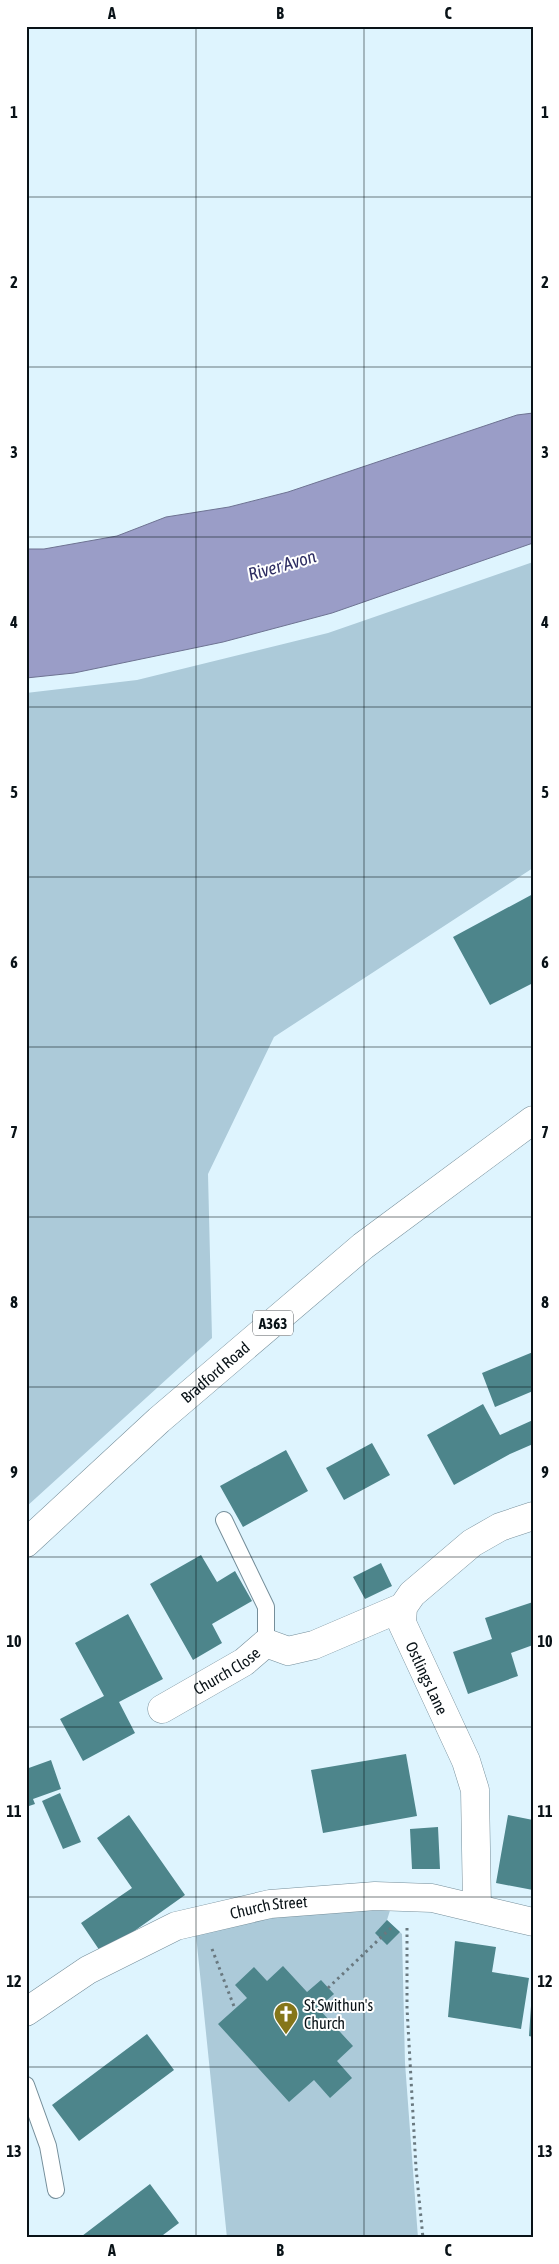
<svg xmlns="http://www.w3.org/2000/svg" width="559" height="2264" viewBox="0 0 559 2264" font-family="'Asap Condensed',sans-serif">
	<rect width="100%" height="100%" fill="#def4fe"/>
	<path fill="#accad9" d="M533,562v306l-259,169 -66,137 4,164 -186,169v-814l111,-13 191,-47z
		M392,1904l-5,16 15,14 3,129 13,175h-191l-31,-303 33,-14z"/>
	<path fill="#9a9dc7" stroke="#6e7392" d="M533,413v130l-201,70 -109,29 -149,31 -48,5v-129h18l73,-13 49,-19 63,-10 59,-15 229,-77z"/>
	<path fill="#4d858b" d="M533,894v89l-43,22 -37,-68z
		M533,1352v39l-38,16 -13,-34z
		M483,1404l17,31 33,-15v24l-23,10 -56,31 -27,-50z
		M372,1443l18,32 -46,25 -18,-32z
		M286,1450l22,41 -65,36 -23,-41z
		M201,1555l16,27 18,-11 17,30 -40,23 10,19 -29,17 -43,-76z
		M381,1563l11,23 -27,13 -12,-22z
		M533,1602v43l-22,8 7,23 -50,18 -15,-42 39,-13 -7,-21z
		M128,1614l35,65 -44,23 16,31 -52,28 -23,-42 44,-23 -29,-53z
		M406,1754l11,62 -94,17 -12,-63z
		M51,1760l10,29 -28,10 2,5 -9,3v-38z
		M60,1793l21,49 -18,7 -21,-48z
		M129,1815l56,80 -83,59 -21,-31 51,-35 -35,-50z
		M508,1815l25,5v70l-37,-7z
		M438,1827l2,42h-28l-2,-40z
		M387,1920l13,12 -13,13 -12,-12z
		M455,1941l41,6 -4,25 37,6 -8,51 -73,-12z
		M283,1966l24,26 14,-12 13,14 -16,14 35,38 -16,15 15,17 -22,20 -16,-18 -25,22 -71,-78 29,-26 -12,-13 19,-18 13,14z
		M531,2006h2v31l-4,-1z
		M147,2034l27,36 -95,71 -27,-36z
		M150,2184l29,39 -20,15h-75l-2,-2z"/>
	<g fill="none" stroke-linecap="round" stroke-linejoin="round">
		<defs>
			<path id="service" d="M224,1520l42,87v36
				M26,2085l22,61 8,44"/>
			<g id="minor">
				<path id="s1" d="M162,1709l82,-47 22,-19 22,8 26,-6 89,-38"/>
				<path d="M477,1907l-2,-117 -9,-29 -64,-138 1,-16 9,-13 60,-51 28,-16 33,-11"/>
				<path id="s2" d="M26,2012l62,-42 88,-44 94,-22 105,-8 57,2 101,24"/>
			</g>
			<g id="primary">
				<path id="s3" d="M26,1543l133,-123 204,-174 170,-126"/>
			</g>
		</defs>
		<use href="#service" stroke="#758e9a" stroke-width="18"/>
		<use href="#minor" stroke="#758e9a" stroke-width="29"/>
		<use href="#primary" stroke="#758e9a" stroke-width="29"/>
		<path stroke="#69787f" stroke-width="3" stroke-dasharray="2.5 4" stroke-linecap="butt" d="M407,1928v80l9,160 7,70
			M212,1949l23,60
			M328,1988l64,-61"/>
		<use href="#service" stroke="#fff" stroke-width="16"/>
		<use href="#minor" stroke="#fff" stroke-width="28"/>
		<use href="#primary" stroke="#fff" stroke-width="28"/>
	</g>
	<path fill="none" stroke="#091217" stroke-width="1" stroke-opacity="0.55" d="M196,26v2212M364,26v2212M26,197h507M26,367h507M26,537h507M26,707h507M26,877h507M26,1047h507M26,1217h507M26,1387h507M26,1557h507M26,1727h507M26,1897h507M26,2067h507"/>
	<defs>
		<symbol id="church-pin" viewBox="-11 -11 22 30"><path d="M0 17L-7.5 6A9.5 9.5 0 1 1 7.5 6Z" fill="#85761a" stroke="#fff"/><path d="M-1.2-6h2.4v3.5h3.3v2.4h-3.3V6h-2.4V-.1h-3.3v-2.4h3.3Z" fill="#fff"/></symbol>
	</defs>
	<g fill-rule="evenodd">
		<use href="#church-pin" x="272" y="2000" width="28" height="38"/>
	</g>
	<g text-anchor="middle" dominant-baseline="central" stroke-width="4" stroke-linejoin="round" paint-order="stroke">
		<rect fill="#fff" stroke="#53595d" stroke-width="1" x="253" y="1310.5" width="40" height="25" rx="4"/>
		<g font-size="15" font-weight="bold" fill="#091217">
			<text x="273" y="1323">A363</text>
		</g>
		<g font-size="16" fill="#091217" stroke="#fff">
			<text stroke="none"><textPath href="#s3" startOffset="255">Bradford Road</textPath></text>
			<text stroke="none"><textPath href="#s1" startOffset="75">Church Close</textPath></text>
			<text transform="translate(427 1678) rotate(65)">Ostlings Lane</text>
			<text stroke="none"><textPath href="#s2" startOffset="268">Church Street</textPath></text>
		</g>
		<g font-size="16" fill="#091217" stroke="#fff" text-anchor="start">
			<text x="304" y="2005">St Swithun's<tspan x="304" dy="18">Church</tspan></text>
		</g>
		<g font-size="18" font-style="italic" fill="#2f2e63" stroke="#fff">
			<text transform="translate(282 565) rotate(-16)">River Avon</text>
		</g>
	</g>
	<rect width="559" height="2264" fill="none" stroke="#ffffff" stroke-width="55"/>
	<rect x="28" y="28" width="504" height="2208" fill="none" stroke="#091217" stroke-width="2"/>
	<g font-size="16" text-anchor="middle" font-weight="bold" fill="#091217">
		<text x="112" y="19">A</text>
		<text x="280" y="19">B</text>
		<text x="448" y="19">C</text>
		<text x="14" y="118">1</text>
		<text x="545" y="118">1</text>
		<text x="14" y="288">2</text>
		<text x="545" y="288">2</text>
		<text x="14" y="458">3</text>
		<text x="545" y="458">3</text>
		<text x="14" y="628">4</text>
		<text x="545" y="628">4</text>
		<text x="14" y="798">5</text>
		<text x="545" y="798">5</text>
		<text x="14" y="968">6</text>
		<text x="545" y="968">6</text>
		<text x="14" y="1138">7</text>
		<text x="545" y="1138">7</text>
		<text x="14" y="1308">8</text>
		<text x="545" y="1308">8</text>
		<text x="14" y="1478">9</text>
		<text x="545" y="1478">9</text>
		<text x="14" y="1647">10</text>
		<text x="545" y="1647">10</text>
		<text x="14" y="1817">11</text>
		<text x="545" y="1817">11</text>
		<text x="14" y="1987">12</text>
		<text x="545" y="1987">12</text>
		<text x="14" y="2157">13</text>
		<text x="545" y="2157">13</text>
		<text x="112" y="2256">A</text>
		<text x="280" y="2256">B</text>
		<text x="448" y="2256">C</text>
	</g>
</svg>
